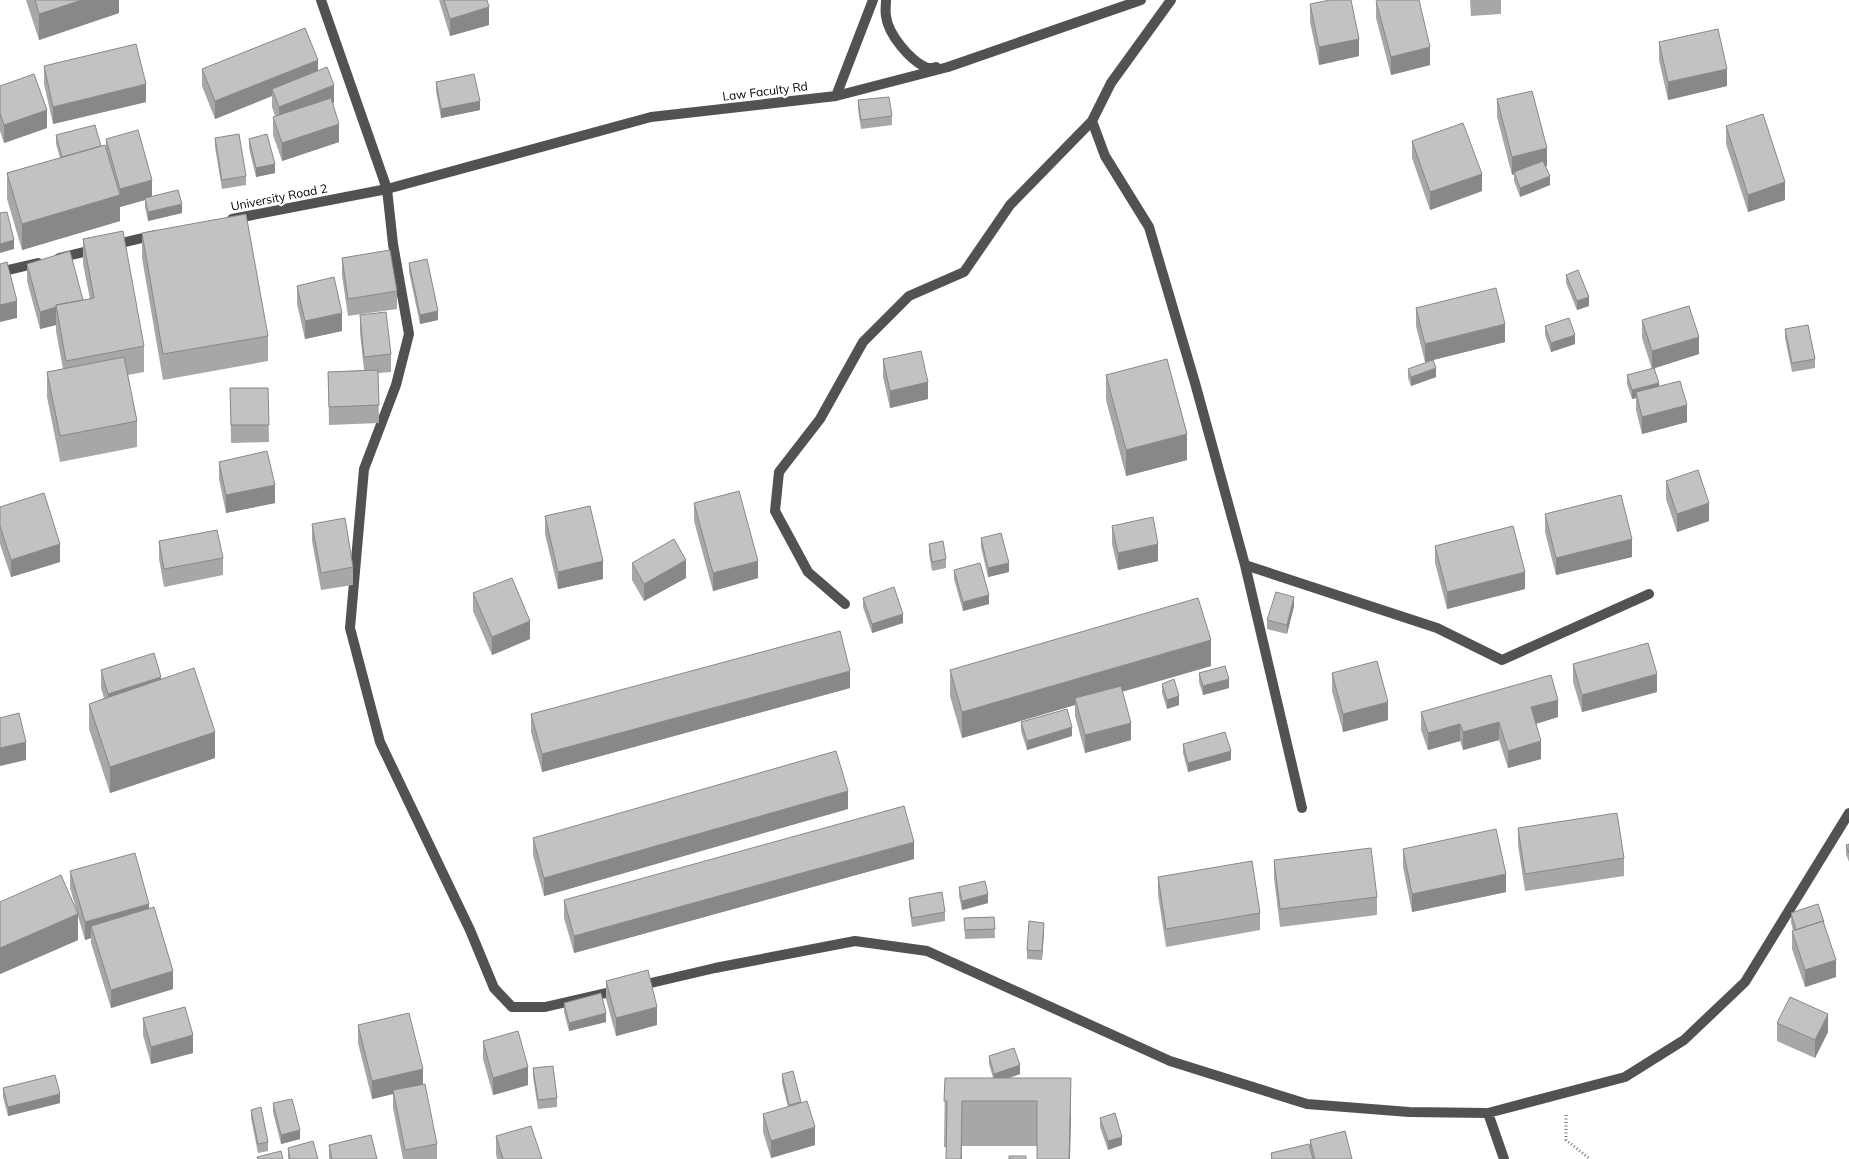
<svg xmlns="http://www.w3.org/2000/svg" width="1849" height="1159" viewBox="0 0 1849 1159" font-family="Mulish,sans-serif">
	<rect width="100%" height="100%" fill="#fff"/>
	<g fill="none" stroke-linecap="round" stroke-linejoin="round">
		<path stroke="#747474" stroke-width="3" stroke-dasharray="1 2.5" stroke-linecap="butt" d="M1566,1115v25l24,19"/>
		<path stroke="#525252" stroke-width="10" d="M886,0c0,5 -1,11 0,16 2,18 23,43 39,51 4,2 8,1 11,0
			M836,96l37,-96
			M387,189l264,-72 185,-21 112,-29 193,-67"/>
		<path stroke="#525252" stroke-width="10" d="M1171,0l-60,83 -19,38 13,35 44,71 46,156 50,182 57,243
			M232,219l155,-30 6,55 16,90 -13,51 -32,84 -14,159 30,114 90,188 24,58 18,19h33l74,-17
			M113,245l42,-10
			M59,258l37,-9
			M0,272l38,-9
			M1245,565l192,63 65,32 147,-66
			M845,604l-37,-32 -33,-61 4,-39 41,-53 43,-77 46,-46 55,-24 46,-67 82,-84
			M638,986l77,-18 140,-27 72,10 243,110 137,43 102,8 79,1 16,46
			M1488,1113l137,-36 59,-37 61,-58 104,-169"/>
		<path stroke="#525252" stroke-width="10" d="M321,0l66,189"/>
	</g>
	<path fill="#a7a7a7" d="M26,0h93v13l-80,27z
		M439,0h48l2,25 -39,11z
		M1470,0h31v14l-30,2z
		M1376,1l54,64 -39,10 -15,-57z
		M1310,4l49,52 -40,9 -9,-43z
		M1659,42l68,44 -59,14 -9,-40z
		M44,66l102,36 -93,22 -9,-40z
		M202,69l116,2 16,32h-2l7,39 -57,19 -9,-26v-18l2,-1 -3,-9v-11l-57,23 -13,-33z
		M436,82l44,28 -39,8 -5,-27z
		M0,86l47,42 -43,15 -4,-12z
		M1497,99l50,67h-2l5,19 -30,12 -6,-16v-7l-2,1 -15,-58z
		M858,100l34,16v9l-31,4 -3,-20z
		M1726,126l59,74 -37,12 -22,-68z
		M56,135l45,11 5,3v-10l46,57 30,17 -34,8 -3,-14v-7l-25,7v-2v16l-98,29 -15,-51v-26l53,-15 -4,-14z
		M215,138l31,38v9l-24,4 -7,-42z
		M249,139l26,34 -19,4 -7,-29z
		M1412,141l70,50 -52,19 -18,-52z
		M142,233l126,103v25l-105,19 -21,-122z
		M83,239l61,107v26l-16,3 9,46v26l-77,15 -13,-65v-25l16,-3 -7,-38v-6l-16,4 -13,-48v-17l56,36 7,-1 -7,-35z
		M342,258l55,33v18l-49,7 -6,-41z
		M409,263l29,57 -18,4 -11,-52z
		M1566,275l23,31 -12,4 -11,-27z
		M297,286l45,45 -37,8 -8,-35z
		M1416,308l89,34 -80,20 -9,-36z
		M360,315l31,39v18l-13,1 1,50 -50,2 -1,-53 36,-2 -4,-37z
		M1642,320l57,34 -45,14 5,18 28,36 -45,12 -6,-24v-12l-4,1 -5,-15v-9l25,-6 -10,-31z
		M1545,326l30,18 -24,8 -6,-17z
		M1785,329l30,30v9l-23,4 -7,-34z
		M883,359l45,40 -38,9 -7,-31z
		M1408,369l28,8 -25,9 -3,-8z
		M1106,375l81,85 -61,16 -20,-76z
		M230,388h38l1,54 -38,1z
		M219,462l56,41 -49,10 -7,-34z
		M1666,481l43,40 -32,11 -11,-33z
		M694,503l64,75 -45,13 -19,-70z
		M0,507l60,55 -49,15 -11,-33z
		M1545,514l87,43 -76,18 -11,-43z
		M545,516l58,63 -45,10 -13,-55z
		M312,524l41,43v18l-32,5 -9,-49z
		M1112,526l46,35 -40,9 -6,-26z
		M981,538l28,34 -21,5 -7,-30z
		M159,541l64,17v17l-59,12 -5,-28z
		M929,544l17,15v9l-14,3 -3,-18z
		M1435,546l90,43 -78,20 -12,-46z
		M632,563l54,15 -42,23 -12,-21z
		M954,570l35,34 -26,7 -9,-32z
		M473,593l57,46 -38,16 -19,-44z
		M863,598l40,25 -31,10 -9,-26z
		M1294,606l-7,28 -20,-5v-9z
		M1573,664l84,28 -75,20 -9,-30z
		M1211,666l-89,25 9,49 -46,13 -10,-37v-11l-113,33 -12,-42v-26z
		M101,670l60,9 54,79 -105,35 -21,-64v-25l15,-6 -3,-10z
		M1199,673l30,15 -26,7 -4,-13z
		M1332,673l56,47 -45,12 -11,-41z
		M1162,684l17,21 -12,4 -5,-16z
		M850,688l-308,84 -11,-40v-18z
		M1421,712l137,5 -22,7 5,35 -33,9 -9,-28 -36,10 -3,-9 -32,9 -7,-20z
		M1021,722l51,14 -45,14 -6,-19z
		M1183,744l48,16 -43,12 -5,-19z
		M848,809l-304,87 -11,-41v-17z
		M1518,828l106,30v18l-99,15 -7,-46z
		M1849,844v18l-3,-8v-9z
		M1403,849l103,43 -94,20 -9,-45z
		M914,859l-340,94 -10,-35v-18z
		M1274,860l103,37v18l-97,12 -6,-49z
		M70,871l79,37 24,81 -62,19 -20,-65v-5l-6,2 -7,-24v24l-78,34v-72l77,10 -7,-24z
		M1158,877l102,36v17l-94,17 -8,-52z
		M959,887l29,16 -26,7 -3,-14z
		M909,898l36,14v9l-33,6 -3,-20z
		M1791,913l45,64 -31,10 -13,-38v-18h1l-2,-9z
		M994,917l1,21 -30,1 -1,-21z
		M1044,931l-2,29 -15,-1v-9z
		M606,981l51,44 -41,11 -10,-37z
		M564,1003l42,19 -37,9 -5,-19z
		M143,1018l50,35 -42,11 -8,-29z
		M1777,1023l51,9 -13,26 -38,-17z
		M358,1025l65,60 14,59v15h-34l-10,-51v-14l-21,5 -14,-56z
		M483,1041l45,44 -35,10 -10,-36z
		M989,1056l31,18 -12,4 63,45 -34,23h-75v13h-16v-12h-2l1,-69h48l-4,-14z
		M533,1068l24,30v9l-19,2 -5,-32z
		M782,1074l19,29 14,42 -44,13 -8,-26v-18l25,-7 -6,-24z
		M3,1088l57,15 -52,13 -5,-19z
		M273,1103l27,36 -19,5 -8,-32z
		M251,1110l17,32v9l-10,2 -7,-35z
		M1100,1118l22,27 -14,5 -8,-23z
		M496,1136l46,23h-45l-1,-5z
		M1310,1140l42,19h-81v-6l39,-3z
		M329,1145l48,14h-48z
		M288,1148l30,11h-30z"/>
	<path fill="#888" d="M82,0h37v13l-80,27v-26z
		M489,7v18l-39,11v-17z
		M1359,39v17l-40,9v-18z
		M1430,47v18l-39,10v-18z
		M318,60v18l-46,11v7l-57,23v-18z
		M1727,69v17l-59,14v-18z
		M146,84v18l-93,22v-17z
		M334,85v18l-55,22v-18z
		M480,101v9l-39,8v-9z
		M47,110v18l-43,15v-18z
		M339,124v18l-57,19v-18z
		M1547,148v18l-33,8v-2v2l-2,1v-18z
		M275,164v9l-19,4v-9z
		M1482,174v17l-52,19v-18z
		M1550,176v9l-30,12v-9z
		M152,180v18h-7v2l-25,7v-18z
		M1785,182v18l-37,12v-17z
		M120,195v26l-98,29v-26z
		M182,204v9l-34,8v-9z
		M14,240v9l-14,4v-9z
		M1589,297v9l-12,4v-9z
		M17,301v17l-17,4v-17z
		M56,307v18l-16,4v-17z
		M438,311v9l-18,4v-9z
		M342,313v18l-37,8v-18z
		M1505,324v18l-80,20v-18z
		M1575,335v9l-24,8v-9z
		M1699,337v17l-47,15v-18z
		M1436,368v9l-25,9v-9z
		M928,382v17l-38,9v-17z
		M1659,383v9h-23v6l-4,1v-9z
		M1687,405v17l-45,12v-17z
		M1187,434v26l-61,16v-26z
		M275,485v18l-49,10v-18z
		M1709,503v18l-32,11v-18z
		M1632,539v18l-76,18v-17z
		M60,544v18l-49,15v-17z
		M1158,544v17l-40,9v-17z
		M686,560v18l-42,23v-17z
		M603,561v18l-45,10v-17z
		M758,561v17l-45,13v-18z
		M1009,563v9l-21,5v-9z
		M1525,572v17l-78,20v-17z
		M989,595v9l-26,7v-9z
		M1294,597v9l-7,28v-9z
		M903,614v9l-31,10v-9z
		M530,621v18l-38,16v-18z
		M1211,640v26l-134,39 -2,-7v7l-113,33v-26z
		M850,671v17l-308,84v-18z
		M1657,674v18l-75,20v-17z
		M161,677v18l-53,17v-18z
		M1229,679v9l-26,7v-9z
		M1179,696v9l-12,4v-9z
		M1558,700v17l-27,8v-18z
		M1388,702v18l-45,12v-18z
		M1499,722v18l-36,10v-18z
		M1131,723v17l-46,13v-18z
		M1460,724v17l-32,9v-17z
		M1072,727v9l-45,14v-9z
		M215,732v26l-105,35v-26z
		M1541,741v18l-33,9v-17z
		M26,742v18l-26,6v-18z
		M1231,751v9l-43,12v-9z
		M848,791v18l-304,87v-18z
		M914,842v17l-340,94v-17z
		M1506,874v18l-94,20v-18z
		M988,894v9l-26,7v-9z
		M149,904v17l-58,5v12l-6,2v-18z
		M78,914v26l-78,34v-26z
		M1044,923v8l-2,29v-9z
		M1836,960v17l-31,10v-17z
		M173,971v18l-62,19v-18z
		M657,1007v18l-41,11v-18z
		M606,1013v9l-37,9v-8z
		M1828,1014v18l-13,26v-18z
		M193,1035v18l-42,11v-17z
		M1020,1065v9l-26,9v-9z
		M528,1067v18l-35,10v-17z
		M423,1069v18l-30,3v4l-21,5v-18z
		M1071,1078v45l-1,36h-1z
		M60,1094v9l-52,13v-9z
		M962,1101v58h-1z
		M815,1127v18l-44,13v-17z
		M300,1130v9l-19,5v-9z
		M1122,1137v8l-14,5v-9z"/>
	<path fill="#c2c2c2" stroke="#888" d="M35,0h47l-43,14z
		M444,0h43l2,7 -39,12z
		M1330,0h21l8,39 -40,8 -9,-43z
		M1379,0h40l11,47 -39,10 -15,-56z
		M305,28l13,32 -103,41 -13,-32z
		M1718,29l9,40 -59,13 -9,-40z
		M136,44l10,40 -93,23 -9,-41z
		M327,67l7,18 -55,22 -7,-18z
		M34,74l13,36 -43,15 -4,-12v-27z
		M474,74l6,27 -39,8 -5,-27z
		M1532,91l15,57 -35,9 -15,-58z
		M889,97l3,19 -31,4 -3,-20z
		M331,98l8,26 -57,19 -9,-26z
		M1763,114l22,68 -37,13 -22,-69z
		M1463,123l19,51 -52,18 -18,-51z
		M95,125l6,21 -39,11 -6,-22z
		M138,130l14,50 -32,9 -14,-50z
		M239,134l7,42 -24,4 -7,-42z
		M267,134l8,30 -19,4 -7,-29z
		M105,145l15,50 -98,29 -15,-51z
		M1543,161l7,15 -30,12 -6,-16z
		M178,190l4,14 -34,8 -3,-14z
		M7,212l7,28 -14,4v-31z
		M246,214l22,122 -105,18 -21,-121z
		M123,231l21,115 -78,15 -10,-56 38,-7 -11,-59z
		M390,250l7,41 -49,8 -6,-41z
		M70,251l13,49 -27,5v2l-16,5 -13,-48z
		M427,259l11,52 -18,4 -11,-52z
		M7,262l10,39 -17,4v-41z
		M1578,270l11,27 -12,4 -11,-26z
		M334,277l8,36 -37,8 -8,-35z
		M1496,288l9,36 -80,20 -9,-36z
		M1689,306l10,31 -47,14 -10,-31z
		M386,312l5,42 -27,3 -4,-42z
		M1569,318l6,17 -24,8 -6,-17z
		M1808,325l7,34 -23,4 -7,-34z
		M921,351l7,31 -38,9 -7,-32z
		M124,357l13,64 -77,15 -13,-64z
		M1167,359l20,75 -61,16 -20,-75z
		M1433,360l3,8 -25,9 -3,-8z
		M1654,368l5,15 -27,7 -5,-15z
		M378,370l1,35 -50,2 -1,-35z
		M1680,381l7,24 -45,12 -6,-25z
		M230,388h38l1,37h-38z
		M267,451l8,34 -49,10 -7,-33z
		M1698,470l11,33 -32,11 -11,-33z
		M739,491l19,70 -45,12 -19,-70z
		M44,493l16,51 -49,16 -11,-34v-19z
		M1621,495l11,44 -76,19 -11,-44z
		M590,506l13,55 -45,11 -13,-56z
		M1153,517l5,27 -40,9 -6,-27z
		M345,518l8,49 -32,6 -9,-49z
		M1513,526l12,46 -78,20 -12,-46z
		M217,530l6,28 -59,11 -5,-28z
		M1001,533l8,30 -21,5 -7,-30z
		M674,539l12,21 -42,24 -12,-21z
		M943,541l3,18 -14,3 -3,-18z
		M980,563l9,32 -26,7 -9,-32z
		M512,578l18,43 -38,16 -19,-44z
		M894,587l9,27 -31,10 -9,-26z
		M1276,592l18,5 -7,28 -20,-5z
		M1198,598l13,42 -249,72 -12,-42z
		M840,631l10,40 -308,83 -11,-40z
		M1648,643l9,31 -75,21 -9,-31z
		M154,653l7,24 -53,17 -7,-24z
		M1377,661l11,41 -45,12 -11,-41z
		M1225,666l4,13 -26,7 -4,-13z
		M194,668l21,64 -105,35 -21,-63z
		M1551,675l7,25 -27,7 10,34 -33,10 -9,-29 -36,10 -3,-8 -32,9 -7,-21z
		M1174,679l5,17 -12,4 -5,-16z
		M1121,686l10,37 -46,12 -10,-37z
		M1067,709l5,18 -45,14 -6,-19z
		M19,713l7,29 -26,6v-30z
		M1225,732l6,19 -43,12 -5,-19z
		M836,751l12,40 -304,87 -11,-40z
		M904,806l10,36 -340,94 -10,-36z
		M1617,813l7,45 -99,16 -7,-46z
		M1496,829l10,45 -94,20 -9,-45z
		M1849,844v9l-3,-8z
		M1371,848l6,49 -97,12 -6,-49z
		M135,853l14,51 -64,18 -15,-51z
		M1252,861l8,52 -94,16 -8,-52z
		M61,875l17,39 -78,34v-46z
		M985,881l3,13 -26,7 -3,-14z
		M942,892l3,20 -33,6 -3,-20z
		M1818,904l6,18 -1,-1 -27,9 -5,-17z
		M154,907l19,64 -62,19 -20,-64z
		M994,917l1,12 -30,1 -1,-12z
		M1029,921l15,2 -2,28 -15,-1z
		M1823,921l13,39 -31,10 -13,-39z
		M648,970l9,37 -41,11 -10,-37z
		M601,993l5,20 -37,10 -5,-20z
		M1790,997l38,17 -13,26 -38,-17z
		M185,1007l8,28 -42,12 -8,-29z
		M409,1013l14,56 -51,12 -14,-56z
		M518,1031l10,36 -35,11 -10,-37z
		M1014,1048l6,17 -26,9 -5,-18z
		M553,1066l4,32 -19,2 -5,-32z
		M793,1071l8,31 -12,3 -7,-31z
		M55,1075l5,19 -52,13 -5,-19z
		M945,1078h126l-2,81h-32v-58h-75l-1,58h-15l1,-58h-3z
		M425,1084l12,60 -32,6 -12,-60z
		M292,1099l8,31 -19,5 -8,-32z
		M807,1101l8,26 -44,14 -8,-27z
		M261,1107l7,35 -10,2 -7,-34z
		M1115,1113l7,24 -14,4 -8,-23z
		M531,1126l11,33h-39l-7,-23z
		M1345,1131l7,28h-37l-5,-19z
		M371,1135l6,24h-45l-3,-14z
		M313,1141l5,18h-28l-2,-11z
		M1309,1144l4,15h-41l-1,-6z
		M281,1151l2,8h-25l-1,-2z
		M1009,1156h17v3h-17z"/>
	<g text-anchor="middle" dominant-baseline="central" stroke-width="4.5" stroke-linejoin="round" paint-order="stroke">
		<g font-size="12" fill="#000" stroke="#fff">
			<text transform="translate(765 91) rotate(-7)">Law Faculty Rd</text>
			<text transform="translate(279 197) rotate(-11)">University Road 2</text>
		</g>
	</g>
</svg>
